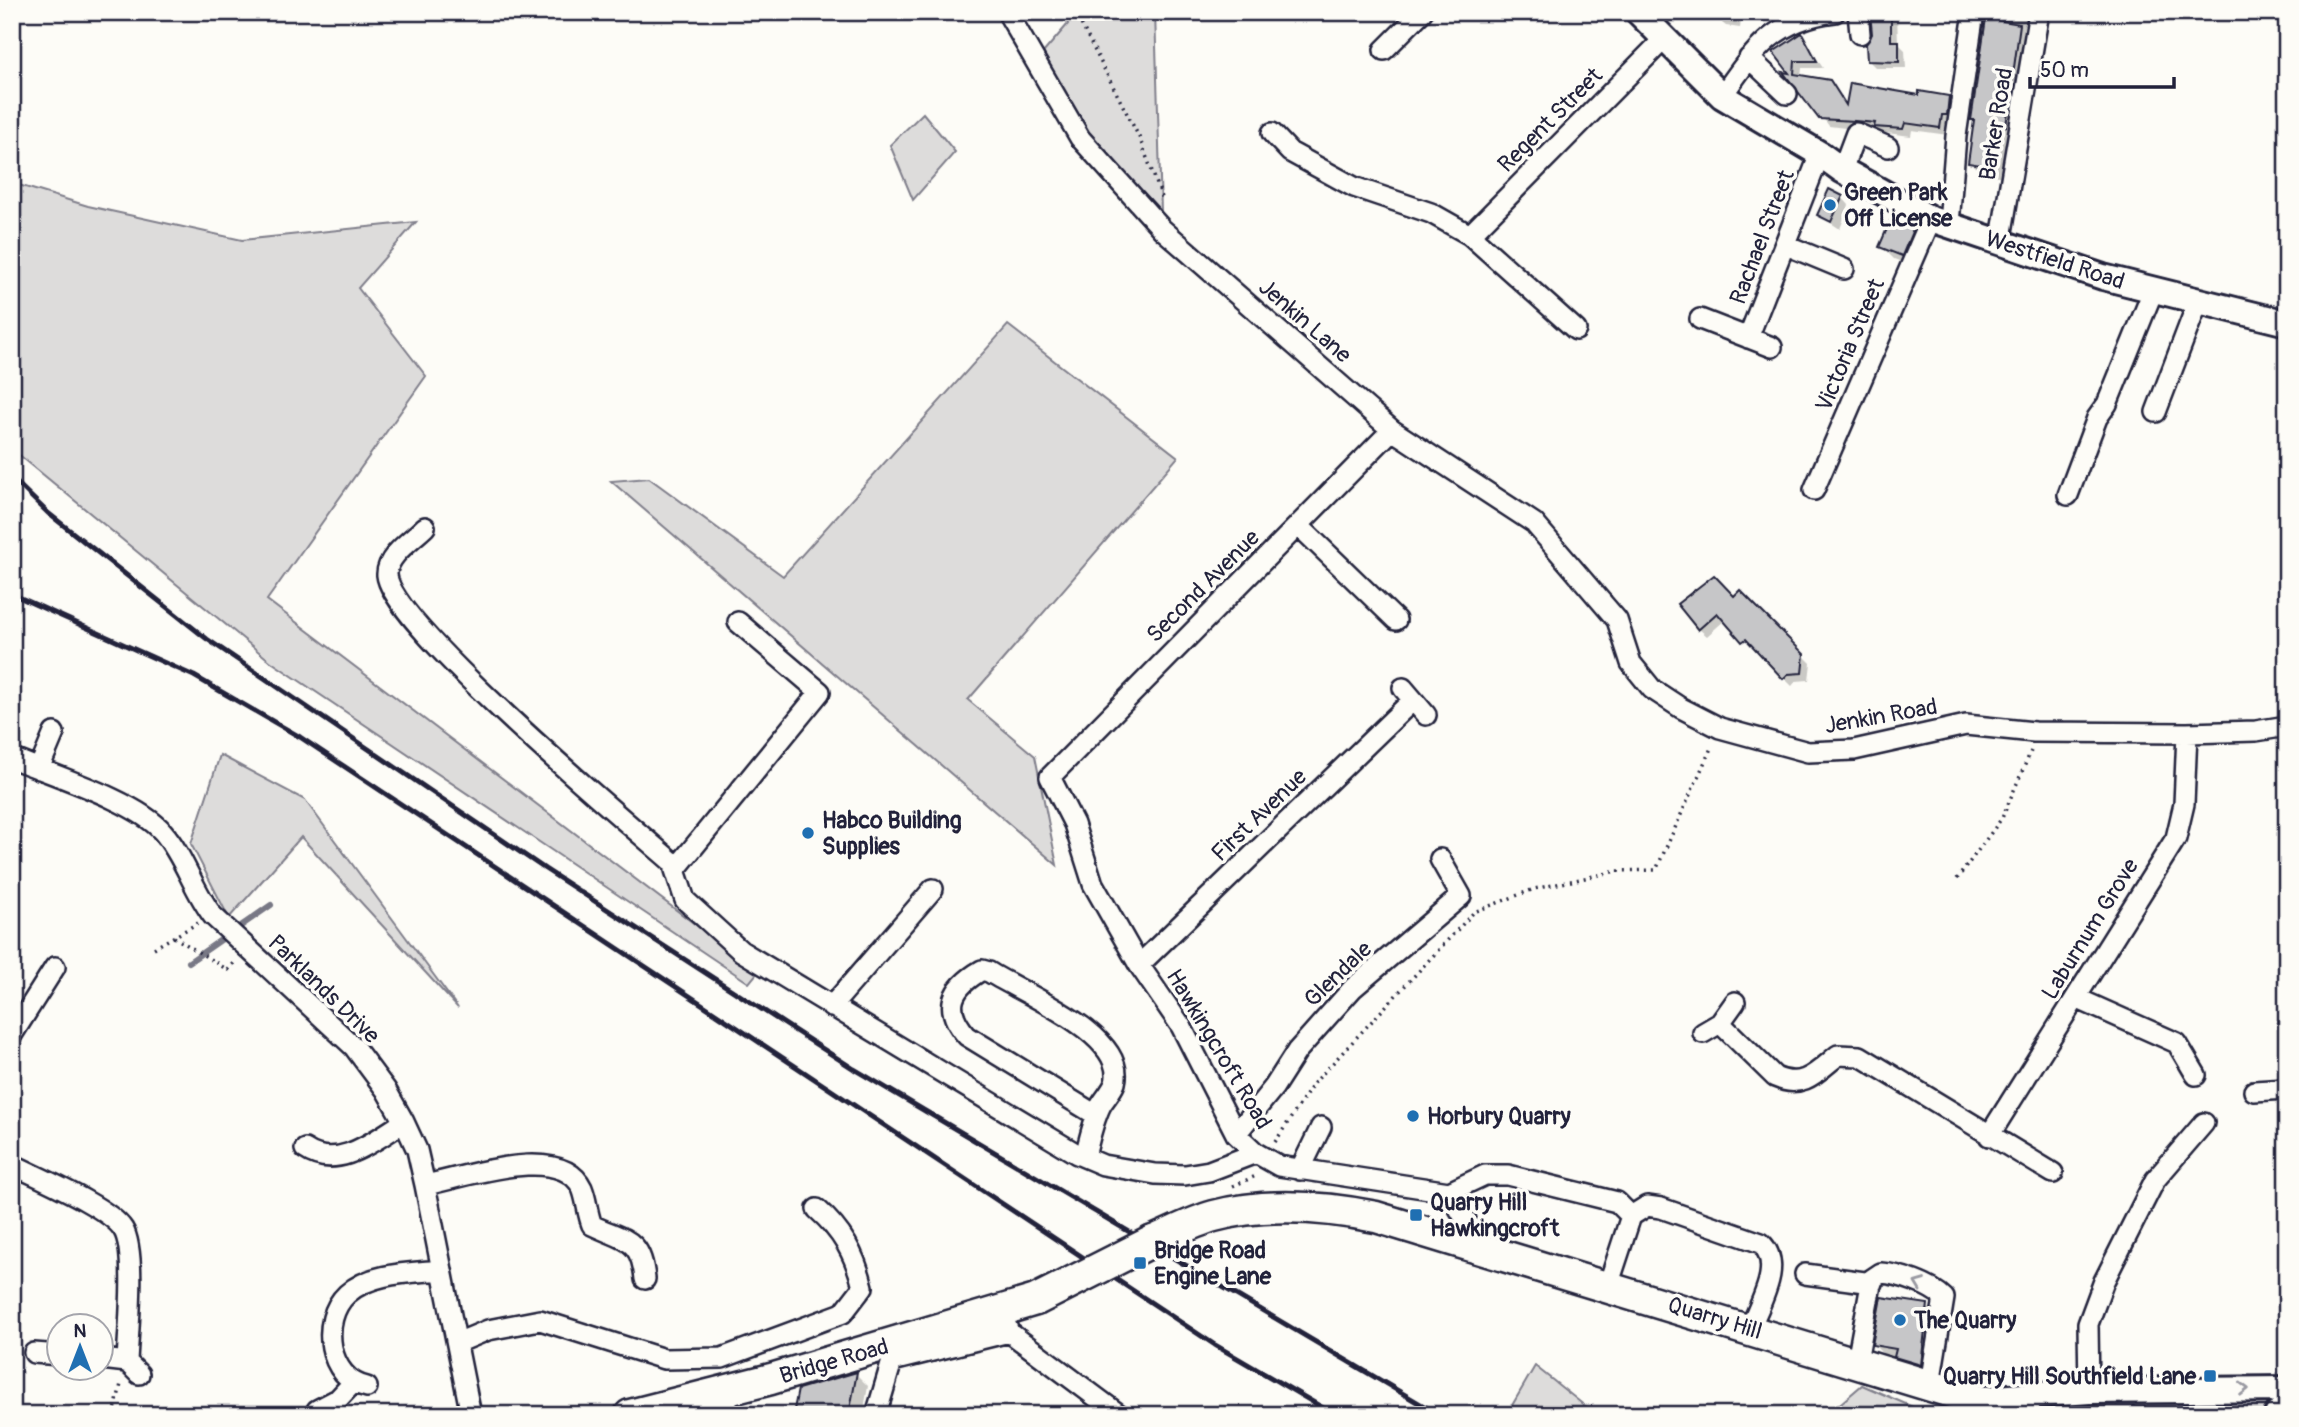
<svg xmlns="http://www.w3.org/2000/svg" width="2299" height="1427" viewBox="0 0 2299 1427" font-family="Pangolin,sans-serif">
	<rect width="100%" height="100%" fill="#fdfcf7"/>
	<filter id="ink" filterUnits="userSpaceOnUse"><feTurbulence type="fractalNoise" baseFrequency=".0143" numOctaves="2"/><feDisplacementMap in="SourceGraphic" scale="14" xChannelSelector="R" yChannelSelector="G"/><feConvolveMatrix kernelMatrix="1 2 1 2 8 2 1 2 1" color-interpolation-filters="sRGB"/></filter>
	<g filter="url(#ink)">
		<path fill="#dddcdb" stroke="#807f8b" stroke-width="2" d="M1062,12h93l6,199 -73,-75 -45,-83 25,-29z
			M923,113l32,39 -42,48 -23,-55z
			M12,183l76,23 154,34 174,-18 -58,66 68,88 -159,224 491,372 -9,11 -479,-322 -258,-212z
			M1008,325l170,132 -210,243 67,56 22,109 -446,-384 38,-3 134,98z
			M220,755l85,45 153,208 -157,-171 -72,81 -38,-74z
			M1535,1366l50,40 17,9 -95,-1z
			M1862,1385l69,30h-104z
			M2287,1389v26h-261l-46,-15z"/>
		<path fill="#0003" d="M1724,12h15l3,3 -2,13 -14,-2 -4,-3z
			M1870,12h27l1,31 7,7 1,18h-30l-8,-8 6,-27z
			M1993,12h34l-1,20 4,4 -26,141 -23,-4 -11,-11 6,-40 -3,-3z
			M1801,35l22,33h-21l-1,9 28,4 19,25 101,-9 8,8 -9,30 -36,-5 -1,6 -82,-10 -54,-74z
			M1842,197l7,8 -9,24 -21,-14z
			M1913,228l13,12 -12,27 -20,-8 -13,-13z
			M1740,592l71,71 -2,17 -13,1 -4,5 -67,-66 -18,16 -8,-7z
			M1927,1306l12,12 -6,58 -24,-8 -9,-9 -14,-2 -12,-12z
			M856,1374l12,12 -5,29h-68z"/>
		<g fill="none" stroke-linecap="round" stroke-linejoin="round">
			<path stroke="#787885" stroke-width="6" d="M189,962l82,-57"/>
		</g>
		<path fill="#c6c6c8" stroke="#22223b" stroke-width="2" d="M1870,12h21v29h8v21l-32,-1 -1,-17 6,-10z
			M1986,18l34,6 -14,102 -7,-1 -5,42 -26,-4 6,-43h-3z
			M1802,33l15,28h-22l-1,13 36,6 16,25 4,-22 69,12v-4l30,5 -2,19h-5l-2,13 -35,-5 -2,6 -29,-2 1,-4 -20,-2 -36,-2 -36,-47 6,1 -16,-21z
			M1829,189l14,7 -12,26 -14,-7z
			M1892,217l22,10 -12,29 -23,-9z
			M1714,575l20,21 6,-6 64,64 -2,19 -14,1 -5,5 -37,-40 -4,3 -25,-29 -19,17 -21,-26z
			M1881,1297l47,7 -7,61 -27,-8 2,-8 -24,-4z
			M857,1372l-8,43h-56l5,-26z"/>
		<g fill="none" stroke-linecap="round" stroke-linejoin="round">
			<defs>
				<path id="minor" d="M1007,12l73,126 82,91 230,201 142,93 83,97 14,43 21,26 29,19 39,20 88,24 46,-2 112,-25 68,7 153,1 69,-2 31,-5
					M1858,12l2,22
					M1384,50l38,-38
					M1749,58l38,36
					M1722,96c32,-46 53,-77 113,-84
					M1272,133l18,19 64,35 77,26 39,22 106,95
					M1842,170l14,-37 32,14
					M1949,224l7,-88 18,-124
					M1470,235l194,-196
					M2000,244l39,-232
					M1786,245l58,24
					M1700,319l72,28
					M1748,338l72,-184
					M2156,412l42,-110
					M1392,430l-342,347 24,47 19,60 46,81 42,61 55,108 20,19 23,13 170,26 17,28 2,25
					M1814,490l117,-271
					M2068,495l29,-77 10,-14 46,-113
					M1298,525l98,95
					M425,527c-12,12 -39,29 -38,48 4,50 242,249 291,292
					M738,622l82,70 -145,178 10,30 56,51 336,203 26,11 52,9 30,1 24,-4 47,-18
					M1403,688l23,27
					M12,758c40,17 125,43 151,74 21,24 30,58 50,84l141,131 32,43 18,32 13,28 8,35 46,230
					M39,769l15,-36
					M1139,965l274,-265
					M2076,998l101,45 19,32
					M831,1007l102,-118
					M1720,1023l55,54c28,13 42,-5 63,-22l22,1 193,117
					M1703,1033l17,-10 15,-21
					M12,1035l43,-68
					M2254,1091l33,-2
					M1236,1134l38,-47 23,-36 56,-63 108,-92 -21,-37
					M1989,1136l187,-298 8,-34 3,-71
					M305,1149c33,23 71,-10 99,-27
					M1085,1157c4,-17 8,-36 16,-52 4,-7 11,-14 14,-22 13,-48 -93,-90 -126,-111l-7,-2c-31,18 -40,38 -15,66l129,79
					M12,1164c25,13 97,43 111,65 14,22 5,104 4,133
					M1300,1170l21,-43
					M425,1185c38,-7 136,-43 157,3 5,12 5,25 10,37 33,16 49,12 53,54
					M1449,1192l36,-17h23l109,27 14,14
					M1805,1274l67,9
					M1608,1286l23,-70 16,-10 14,2 100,35c23,22 -1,59 -11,86
					M1005,1322l4,10 111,83
					M457,1343l31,-13 52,-10 124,39 58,-1 121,-45 20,-26c-8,-33 -21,-56 -46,-78
					M34,1353l26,2
					M102,1359l25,3 12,12
					M1857,1361l15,-82 9,-6c18,1 50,12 63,25l-14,86
					M367,1387c-39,-8 -48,-67 -20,-93 24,-22 66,-21 95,-24
					M2089,1391l-1,-67 16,-43 51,-101 49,-57
					M317,1410l21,-11 14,-15
					M725,1415l4,-25
					M876,1415l16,-54 117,-29"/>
				<path id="major" d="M1638,12l84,84 98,58 22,16 89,49 172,58 184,46
					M1984,1399l105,-8 198,-2
					M2277,1415l10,-12"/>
				<path id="highway" d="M1153,1241c19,-8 40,-19 61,-25 53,-14 108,-10 162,1l650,198
					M630,1415l141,-36 265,-79"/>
			</defs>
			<use href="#minor" stroke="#22223b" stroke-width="24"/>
			<use href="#major" stroke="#22223b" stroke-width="30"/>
			<use href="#highway" stroke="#22223b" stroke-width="35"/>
			<path stroke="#22223b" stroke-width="3.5" stroke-dasharray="2 5" stroke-linecap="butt" d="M1075,12l64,125 24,63
				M1957,879l45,-61 29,-67
				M174,937l54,33 8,-9
				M154,948l44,-25
				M1275,1142l39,-59 160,-171 60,-23 83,-18 39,-1 56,-124
				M1233,1186l25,-11
				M114,1415l7,-31"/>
			<use href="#minor" stroke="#fdfcf7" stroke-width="19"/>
			<use href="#major" stroke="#fdfcf7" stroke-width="24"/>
			<use href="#highway" stroke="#fdfcf7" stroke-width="30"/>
			<path stroke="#22223b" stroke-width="5" d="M12,478l36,35 159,126 338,230 309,200 585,346
				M12,594l182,82 106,61 915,608 120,70"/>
			<defs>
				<path id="highway-bridge" d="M1036,1300l117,-59"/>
			</defs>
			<use href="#highway-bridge" stroke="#22223b" stroke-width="35" stroke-linecap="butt"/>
			<use href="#highway-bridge" stroke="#fdfcf7" stroke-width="30"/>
		</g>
		<defs><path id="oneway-chevron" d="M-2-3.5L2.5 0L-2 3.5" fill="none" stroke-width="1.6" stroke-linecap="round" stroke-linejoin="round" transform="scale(1.75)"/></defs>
		<g stroke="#9a9aa2">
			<use href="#oneway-chevron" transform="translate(1919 1284) rotate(-159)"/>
			<use href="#oneway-chevron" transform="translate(2244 1389) rotate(-1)"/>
		</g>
	</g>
	<g fill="#1f6fb2" stroke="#fdfcf7" stroke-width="2.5">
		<circle cx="1830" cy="205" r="7"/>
		<circle cx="808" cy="833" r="7"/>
		<circle cx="1413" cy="1116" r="7"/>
		<rect x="1409" y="1208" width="14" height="14" rx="3.5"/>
		<rect x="1133" y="1256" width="14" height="14" rx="3.5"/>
		<circle cx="1900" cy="1320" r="7"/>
		<rect x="2203" y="1369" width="14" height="14" rx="3.5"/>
	</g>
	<g text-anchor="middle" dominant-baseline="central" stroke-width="7" stroke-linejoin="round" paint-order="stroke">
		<g font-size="23" fill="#22223b" stroke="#fdfcf7">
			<text transform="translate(1550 120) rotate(-45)">Regent Street</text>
			<text transform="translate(1996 124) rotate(-81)">Barker Road</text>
			<text transform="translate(1762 237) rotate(-69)">Rachael Street</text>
			<text transform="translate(2055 260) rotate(18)">Westfield Road</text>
			<text transform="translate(1305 321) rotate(41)">Jenkin Lane</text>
			<text transform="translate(1850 345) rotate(-67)">Victoria Street</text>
			<text transform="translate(1203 586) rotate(-45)">Second Avenue</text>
			<text transform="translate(1881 716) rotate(-10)">Jenkin Road</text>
			<text transform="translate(1259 815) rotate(-44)">First Avenue</text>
			<text transform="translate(2090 929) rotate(-58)">Laburnum Grove</text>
			<text transform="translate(1338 974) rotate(-44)">Glendale</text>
			<text transform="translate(324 989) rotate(44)">Parklands Drive</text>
			<text transform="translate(1219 1049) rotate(59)">Hawkingcroft Road</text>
			<text transform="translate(1715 1318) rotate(17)">Quarry Hill</text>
			<text transform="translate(834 1361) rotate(-16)">Bridge Road</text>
		</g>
		<g font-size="23" font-weight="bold" fill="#22223b" stroke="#fdfcf7" text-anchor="start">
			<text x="1844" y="192">Green Park<tspan x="1844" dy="26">Off License</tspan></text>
			<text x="822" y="820">Habco Building<tspan x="822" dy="26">Supplies</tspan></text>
			<text x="1427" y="1116">Horbury Quarry</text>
			<text x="1430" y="1202">Quarry Hill<tspan x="1430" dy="26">Hawkingcroft</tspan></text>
			<text x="1154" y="1250">Bridge Road<tspan x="1154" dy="26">Engine Lane</tspan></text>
			<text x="1914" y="1320">The Quarry</text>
			<text x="2196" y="1376" text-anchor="end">Quarry Hill Southfield Lane</text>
		</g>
	</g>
	<rect width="2299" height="1427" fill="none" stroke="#fdfcf7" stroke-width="42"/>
	<rect x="21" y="21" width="2257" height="1385" fill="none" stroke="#22223b" stroke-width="2.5" filter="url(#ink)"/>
	<g transform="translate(80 1347)"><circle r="33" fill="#fdfcf7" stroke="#a5a5ac" stroke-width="2"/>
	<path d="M0-5L12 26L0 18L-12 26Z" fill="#1f6fb2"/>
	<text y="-10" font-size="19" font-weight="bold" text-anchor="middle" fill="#22223b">N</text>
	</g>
	<path d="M2030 77v10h144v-10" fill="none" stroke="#22223b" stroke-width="3.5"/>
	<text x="2040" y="77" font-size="21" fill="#22223b" stroke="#fdfcf7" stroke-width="5" paint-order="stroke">50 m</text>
</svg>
